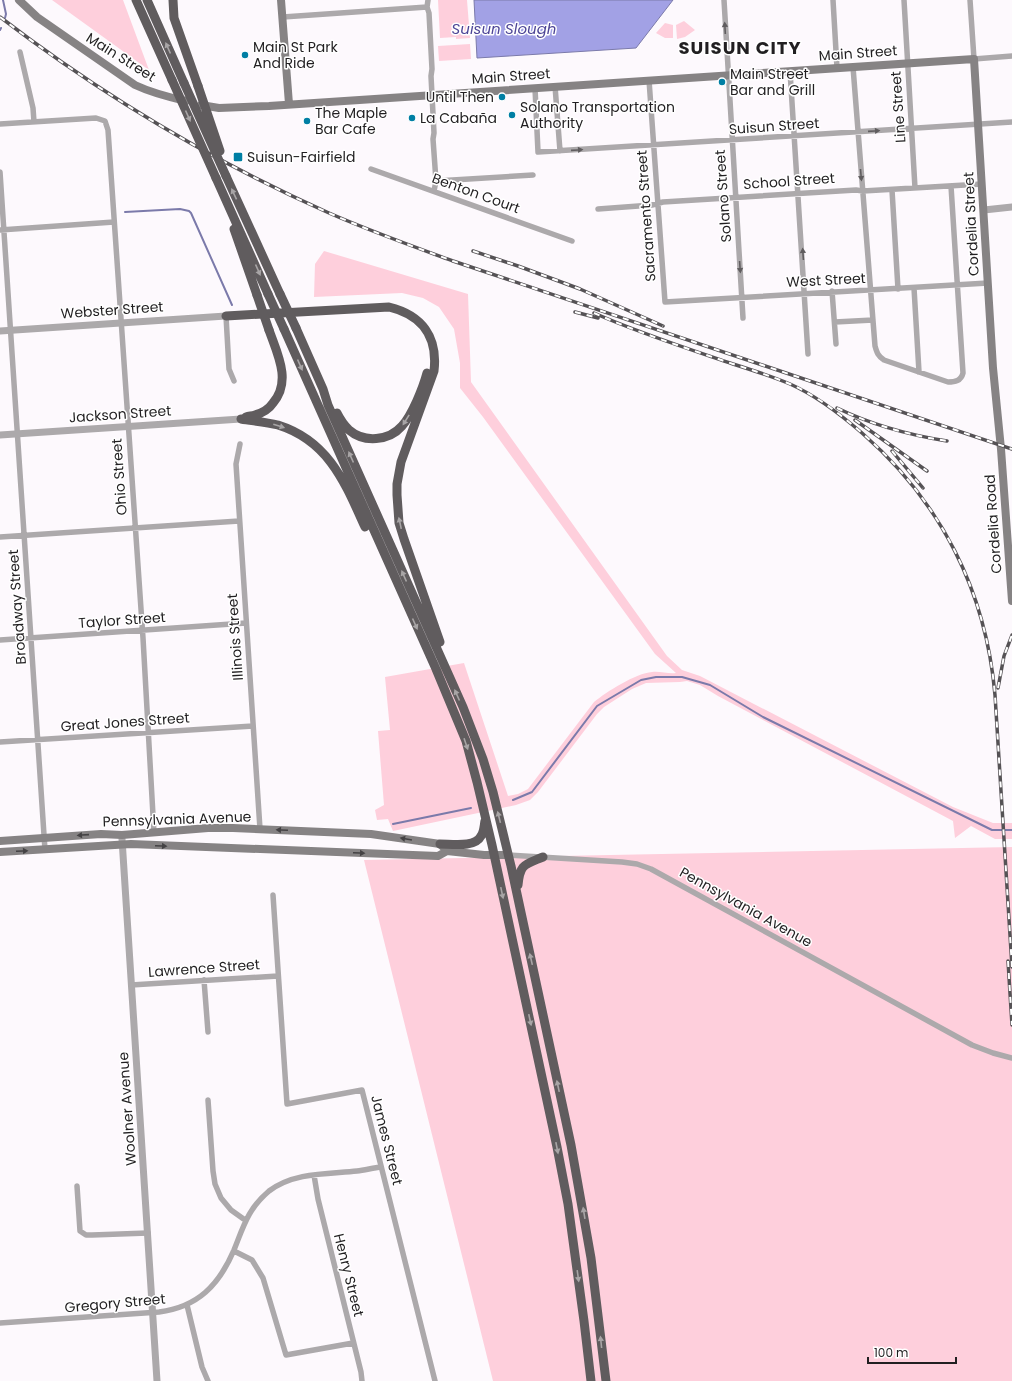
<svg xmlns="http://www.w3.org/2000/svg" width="1012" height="1381" viewBox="0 0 1012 1381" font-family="Poppins,sans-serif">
	<rect width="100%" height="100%" fill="#fdf9fd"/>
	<path fill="#fecfdc" d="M52,0h71l26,70z
		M438,0h29l3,38 -14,1v-2l-16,1z
		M684,21l11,9 -10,7 -8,2 -1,-14z
		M665,23l8,2v13h-8l-9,-5z
		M470,44l1,15 -32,2 -1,-15z
		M324,251l144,43 3,88 196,274 15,14 18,6 253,131 40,16h19v16h-17l-24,-13 -16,12 -2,-17 -235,-125 -18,-11 -13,-4 -7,1 -34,1 -14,6 -28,18 -7,7 -59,78 -8,8 -14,5 -123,26 -5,-12 -11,1 -2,-10 9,-5 -6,-74 12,-1 -5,-53 79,-14 44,133 10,-2 10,-5 66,-87c12,-10 42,-29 58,-30 8,-1 16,2 24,1l-21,-19 -172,-237 -23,-29v-25l-6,-34 -15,-22 -16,-9 -21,-5 -88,4 1,-33z
		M1012,847v534h-519l-129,-521z"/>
	<path fill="#a2a1e5" stroke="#7b7aaa" d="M474,0h199l-37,48 -159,10z"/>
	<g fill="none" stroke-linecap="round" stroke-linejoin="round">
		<path stroke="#7b7aaa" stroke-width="2" d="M3,0l3,14 -1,4
			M0,30l1,-2
			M125,212l55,-3 9,2 2,2 41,92
			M513,800l19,-8 65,-86 44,-26 15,-3h26l28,8 53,32 229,113h20
			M393,824l78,-16"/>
		<path stroke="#aca9ab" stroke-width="5.5" d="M428,0l-1,7 2,6 3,56 -1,7 3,57 -1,6 3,42 -2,10
			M724,0l19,318
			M833,0l4,68
			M904,0l11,188
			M970,0l4,59 38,-3
			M283,17l144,-10
			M20,52l13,56 1,14
			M853,67l22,279c2,7 3,10 9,14l64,22c7,0 13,-1 15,-9l-12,-187
			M790,71l18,283
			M649,80l16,222 323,-19
			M555,86l5,65
			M535,88l3,64 474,-30
			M0,124l96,-6 9,3 3,9 35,508 11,195
			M371,169l201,72
			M0,172l45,678
			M436,181l97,-6
			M892,190l6,99
			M598,209l54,-4 11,-3 193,-12 7,1 119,-7
			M0,230l114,-8
			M914,288l5,84
			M832,291l4,53
			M226,316l3,53 5,12
			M835,322l38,-2
			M240,444l-4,20 24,365
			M0,537l239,-16
			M0,640l246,-17
			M0,742l253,-16
			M508,855l114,7 15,2 14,5 321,176 21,8 19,5
			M273,895l14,209 75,-14 73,291
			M204,980l4,52
			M131,985l147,-9
			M208,1100l5,71 2,13 6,14 10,12 14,10
			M314,1175l4,24 43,173 1,9
			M77,1186l3,45 6,4h6l56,-2
			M234,1251l18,9 11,18 23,77 67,-12
			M187,1305l15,62 6,14
			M0,1323l159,-11c39,-5 60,-27 75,-62 10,-25 14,-41 35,-59 25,-19 59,-17 88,-20 8,-1 16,-3 24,-4"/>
		<path stroke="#aca9ab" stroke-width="7" d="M984,210l28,-3
			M0,331l226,-15
			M0,435l241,-16
			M122,839l35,542"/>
		<path stroke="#868384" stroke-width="8" d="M19,0l18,17 98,68c17,8 33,12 51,16
			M281,0l8,104
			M201,105l18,3 50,-2 705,-47 19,309 8,81 11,152
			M0,841l101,-7 21,1 86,-7h25l138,6 69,10 5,5
			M0,852l131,-8 307,12 9,-5 37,4h24"/>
		<path stroke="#605c5e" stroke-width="9" d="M136,0l36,80
			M147,0l37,83
			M173,0l1,18 24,68
			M226,176l54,118
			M216,178l52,116
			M234,229l23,66
			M226,316l163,-9c33,8 49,30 45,64l-33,91 -4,22v11l2,28 5,16 36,103
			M296,328l27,61 5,16 135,302 20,52 10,33 18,74 60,279 20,113 15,123
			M284,329l152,340 30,72 11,41 15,63 65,302 11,57 16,117 7,60
			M337,413c3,6 7,12 12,17 15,13 40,11 53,-4 10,-11 21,-38 25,-53
			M246,417c3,-1 6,-1 9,-2 7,-2 14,-6 18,-12 19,-22 4,-50 -4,-73
			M241,419c12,2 25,3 37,6 51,16 67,58 87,102
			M440,844c12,0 35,4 41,-8 3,-4 3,-10 4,-15
			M518,885c2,-21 6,-20 25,-28"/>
		<defs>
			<path id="rail" d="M0,17c102,78 212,144 329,196 41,18 83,33 124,48l559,188
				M473,251l45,15 62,23 83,37
				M575,312l23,6
				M594,313c45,20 92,35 139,51 19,6 38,12 57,20 27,12 50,30 72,49 79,69 124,158 133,262l17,272
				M837,408c35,17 72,27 110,33
				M855,420l72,51
				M892,451l31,37
				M998,688l6,-32 8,-21
				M1008,961l4,64"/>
		</defs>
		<use href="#rail" stroke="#555255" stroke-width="3.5"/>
		<use href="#rail" stroke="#fff" stroke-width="2" stroke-dasharray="6" stroke-linecap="butt"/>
		<path stroke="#605c5e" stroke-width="9" d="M172,80l44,98
			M184,83l42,93
			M198,86l22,65
			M268,294l16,35
			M280,294l16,34
			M257,295l12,35"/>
	</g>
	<defs><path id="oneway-solid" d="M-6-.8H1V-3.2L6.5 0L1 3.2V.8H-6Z"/></defs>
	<g fill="#605d5f">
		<use href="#oneway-solid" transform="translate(725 28) rotate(-93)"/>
		<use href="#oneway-solid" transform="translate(874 131) rotate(-4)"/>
		<use href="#oneway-solid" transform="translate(577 150) rotate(-4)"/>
		<use href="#oneway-solid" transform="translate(861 175) rotate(85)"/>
		<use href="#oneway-solid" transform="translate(803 254) rotate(-94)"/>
		<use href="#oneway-solid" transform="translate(740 267) rotate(86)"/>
	</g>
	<g fill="#a8a5a6">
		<use href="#oneway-solid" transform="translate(168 48) rotate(-114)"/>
		<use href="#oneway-solid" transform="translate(188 116) rotate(66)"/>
		<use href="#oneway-solid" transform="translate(234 194) rotate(-115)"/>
		<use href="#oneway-solid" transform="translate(258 270) rotate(66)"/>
		<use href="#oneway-solid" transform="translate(300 365) rotate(66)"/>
		<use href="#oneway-solid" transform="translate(406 420) rotate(122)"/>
		<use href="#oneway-solid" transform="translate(279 426) rotate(18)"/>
		<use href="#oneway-solid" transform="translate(351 457) rotate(-114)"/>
		<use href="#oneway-solid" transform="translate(400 523) rotate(-102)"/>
		<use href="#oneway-solid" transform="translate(404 576) rotate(-114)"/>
		<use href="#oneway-solid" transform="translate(415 624) rotate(66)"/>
		<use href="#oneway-solid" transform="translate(457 695) rotate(-114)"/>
		<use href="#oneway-solid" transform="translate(466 744) rotate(71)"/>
		<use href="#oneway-solid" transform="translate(499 817) rotate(-104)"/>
		<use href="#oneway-solid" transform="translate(502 893) rotate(78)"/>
		<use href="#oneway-solid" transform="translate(531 959) rotate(-103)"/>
		<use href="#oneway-solid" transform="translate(530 1020) rotate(78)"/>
		<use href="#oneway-solid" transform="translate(558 1086) rotate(-102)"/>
		<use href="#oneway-solid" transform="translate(557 1148) rotate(79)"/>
		<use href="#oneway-solid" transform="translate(584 1213) rotate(-99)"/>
		<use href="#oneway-solid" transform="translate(578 1276) rotate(82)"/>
		<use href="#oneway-solid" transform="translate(601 1342) rotate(-96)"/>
	</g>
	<g fill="#444244">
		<use href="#oneway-solid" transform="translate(282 830) rotate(-177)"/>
		<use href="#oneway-solid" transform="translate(83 835) rotate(176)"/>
		<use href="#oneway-solid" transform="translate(406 839) rotate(-170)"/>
		<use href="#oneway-solid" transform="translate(161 846) rotate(3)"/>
		<use href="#oneway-solid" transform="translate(22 851) rotate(-3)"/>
		<use href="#oneway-solid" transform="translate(359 853) rotate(2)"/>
	</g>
	<g fill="#007fa4" stroke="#fff" stroke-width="1.5">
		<circle cx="245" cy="55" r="4"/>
		<circle cx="722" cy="82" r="4"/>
		<circle cx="502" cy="97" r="4"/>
		<circle cx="512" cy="115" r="4"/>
		<circle cx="412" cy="118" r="4"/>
		<circle cx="307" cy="121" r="4"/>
		<rect x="233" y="152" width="10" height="10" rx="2"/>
	</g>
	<g text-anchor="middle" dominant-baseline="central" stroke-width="3" stroke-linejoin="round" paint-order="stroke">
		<g font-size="14" fill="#211f21" stroke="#fff" text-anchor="start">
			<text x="253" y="47">Main St Park<tspan x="253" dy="16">And Ride</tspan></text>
			<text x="730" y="74">Main Street<tspan x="730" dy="16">Bar and Grill</tspan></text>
			<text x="494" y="97" text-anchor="end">Until Then</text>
			<text x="520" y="107">Solano Transportation<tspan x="520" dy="16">Authority</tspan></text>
			<text x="315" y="113">The Maple<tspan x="315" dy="16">Bar Cafe</tspan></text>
			<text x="420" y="118">La Cabaña</text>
			<text x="247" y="157">Suisun-Fairfield</text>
		</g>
		<g font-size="14" fill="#211f21" stroke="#fff">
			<text transform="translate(858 53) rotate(-4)">Main Street</text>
			<text transform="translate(121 57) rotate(32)">Main Street</text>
			<text transform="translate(511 76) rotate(-4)">Main Street</text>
			<text transform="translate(898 107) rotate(-94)">Line Street</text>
			<text transform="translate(774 126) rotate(-4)">Suisun Street</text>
			<text transform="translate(789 181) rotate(-4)">School Street</text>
			<text transform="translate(476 193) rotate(20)">Benton Court</text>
			<text transform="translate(723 196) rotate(-94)">Solano Street</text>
			<text transform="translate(646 216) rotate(-94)">Sacramento Street</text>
			<text transform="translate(971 224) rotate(-93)">Cordelia Street</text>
			<text transform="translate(826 280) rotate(-3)">West Street</text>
			<text transform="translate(112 310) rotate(-4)">Webster Street</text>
			<text transform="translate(120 414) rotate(-4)">Jackson Street</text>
			<text transform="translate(119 477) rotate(-94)">Ohio Street</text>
			<text transform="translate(993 524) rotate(-94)">Cordelia Road</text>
			<text transform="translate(17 607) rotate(-94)">Broadway Street</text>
			<text transform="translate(122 620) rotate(-4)">Taylor Street</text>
			<text transform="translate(235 637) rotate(-94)">Illinois Street</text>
			<text transform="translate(125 722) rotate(-4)">Great Jones Street</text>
			<text transform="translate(177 819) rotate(-2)">Pennsylvania Avenue</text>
			<text transform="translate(746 907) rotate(29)">Pennsylvania Avenue</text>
			<text transform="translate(204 968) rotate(-4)">Lawrence Street</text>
			<text transform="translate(127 1109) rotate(-94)">Woolner Avenue</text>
			<text transform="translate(387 1140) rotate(76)">James Street</text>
			<text transform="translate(349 1275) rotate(76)">Henry Street</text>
			<text transform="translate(115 1303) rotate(-5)">Gregory Street</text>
		</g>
		<g font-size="15" font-style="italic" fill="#4d4596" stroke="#fff">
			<text x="504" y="28">Suisun Slough</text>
		</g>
		<g font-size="18" font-weight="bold" letter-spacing="1" fill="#211f21" stroke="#fff">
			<text x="740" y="47">SUISUN CITY</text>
		</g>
	</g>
	<path d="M868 1357v6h88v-6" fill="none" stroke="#211f21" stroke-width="2"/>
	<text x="874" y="1357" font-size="12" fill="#211f21" stroke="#ffffff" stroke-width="3" paint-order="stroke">100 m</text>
</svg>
